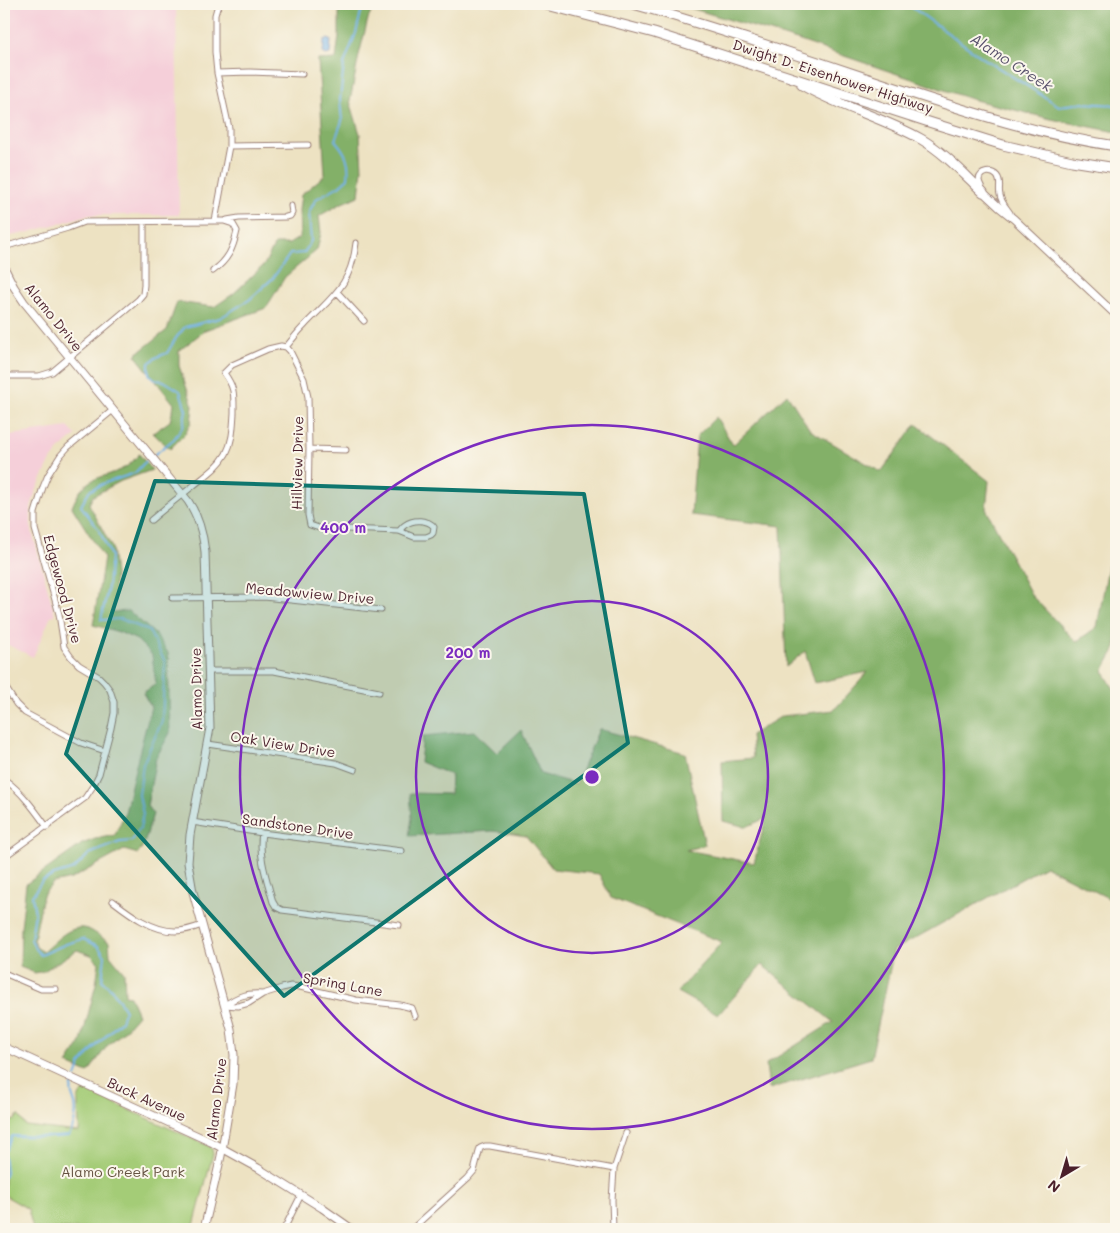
<svg xmlns="http://www.w3.org/2000/svg" width="1120" height="1233" viewBox="0 0 1120 1233" font-family="Mali,sans-serif">
	<rect width="100%" height="100%" fill="#fbf7ec"/>
	<filter id="ink" filterUnits="userSpaceOnUse"><feTurbulence type="fractalNoise" baseFrequency=".02" numOctaves="2"/><feDisplacementMap in="SourceGraphic" scale="10" xChannelSelector="R" yChannelSelector="G"/><feConvolveMatrix kernelMatrix="1 2 1 2 8 2 1 2 1" color-interpolation-filters="sRGB"/></filter>
	<filter id="wash" filterUnits="userSpaceOnUse"><feTurbulence type="fractalNoise" baseFrequency=".0096" numOctaves="4" result="noise"/><feDisplacementMap in="SourceGraphic" scale="20" xChannelSelector="R" yChannelSelector="G"/><feGaussianBlur stdDeviation="1.12" result="paint"/><feColorMatrix in="noise" values="0 0 0 0 0 0 0 0 0 0 0 0 0 0 0 0 0 1.4 0 .05"/><feComposite in="paint" operator="in"/></filter>
	<g filter="url(#wash)">
		<rect width="100%" height="100%" fill="#ede2c2"/>
		<path fill="#f5cfd9" d="M4,4h172l3,211h-91l-62,18 -16,3 -2,-1 -4,-23z
			M68,427l8,8 -17,15 -8,10 -16,33 -4,14v18l2,10 22,80 -4,1 -18,41 -29,-14v-207z"/>
		<path fill="#a4cc77" stroke="#777651" d="M85,1090l124,56 3,3 1,5 -20,75h-160l-5,-20 -24,-14v-73l1,-3 6,2 4,-1 3,-5 8,11 53,6c1,-8 -3,-30 0,-35 1,-3 4,-5 6,-7z"/>
		<path fill="#83b068" stroke="#66684a" d="M339,4h36l-7,15 -9,36 -9,46 10,33 2,35 -3,27 -17,7 -23,13 2,17 -4,17 -32,27 -19,31 -61,22 -26,21v15l14,40 -2,17 -6,11 -15,15 -17,-16 17,-12 4,-17 -39,-49 32,-25 10,-28 37,5 19,-13 31,-29 11,-21h14l11,-7 -1,-27 2,-15 24,-20 -7,-115 18,-1 3,-23z
			M677,4h439v128l-65,-13 -80,-20 -174,-59z
			M787,394l23,36 71,42 35,-48 73,57 -3,28 46,87 44,46 21,-15 13,-71 6,4v88l-13,23 13,21v210l-71,-36 -151,84 -23,108 -102,31 -3,-25 67,-42 -71,-57 -44,50 -41,-23 45,-50 -111,-44 -12,-24 -46,-5 -27,-33 -33,-5 -84,5 3,-18 -2,-25 40,1 1,-19 -31,-13 3,-26 51,-5 23,22 24,-23 20,44 35,10 23,-55 86,24 20,92 -19,5 68,13 12,-45 -20,9 -23,-6 -1,-60 31,-3 -2,-23 31,-19 52,-6 34,-38 -53,11 -10,-32 -19,16 -5,-141 -90,-11 6,-79 19,-19 17,28z
			M139,454l13,16 -31,11 -28,15 -4,8 23,44 3,26 -1,24 -2,14 17,-1 27,24 12,18 2,80 -14,25 -9,48 6,8 -9,30 -6,10 -14,-4 -53,29 -18,4 -10,12 -9,45 2,7 7,5c12,-10 27,-29 45,-23 7,3 14,9 21,13l1,13 14,17 1,23 5,1 8,19 -14,16 -17,15 -19,27 -21,-9 14,-22 15,-58 3,-21 -8,-8 -14,-5 -33,21 -9,2 -15,-6 1,-40 5,-43 56,-40 13,-5 20,-4 10,-22 7,-32 19,-74 -8,-14 13,-9 -4,-29 -15,-15 -18,-8 -26,-7 11,-67 -32,-51c14,-34 25,-25 52,-39 6,-3 11,-9 15,-14z"/>
		<path fill="#74b2e7" stroke="#5f6889" d="M327,39l4,1 -1,14 -4,1 -3,-2 1,-13z"/>
		<g fill="none" stroke-linecap="round" stroke-linejoin="round">
			<path stroke="#74b2e7" stroke-width="2" d="M907,4l76,54 76,48 24,-3 33,2
				M76,1077l4,-12 14,-17 27,-27 4,-11 -12,-19 -11,-11 3,-24 -7,-10 -15,-7 -17,5 -25,11 -6,-6 -4,-10 4,-26 -3,-17 10,-15 12,-6 20,-6 15,-15 31,-12 12,-1 8,-13 3,-14 -4,-19 4,-31 19,-43 3,-59 -16,-31 -28,-12 -20,1 7,-33 3,-31 -12,-26 -18,-24 8,-15 16,-8 30,-10 8,-9 31,-25 9,-13 3,-16 -6,-19 -16,-10 -8,-1 -7,-6v-11l8,-6 10,-4 9,-15 9,-11 35,-9 29,-18 24,-22 17,-24 14,-1 7,-12 -2,-29 7,-13 23,-13 9,-8c2,-17 -2,-25 -13,-38l7,-19 -2,-21 4,-36 12,-31 7,-29
				M4,1177l2,-5 -2,-19 8,-17 43,1 14,-1c5,-10 8,-20 6,-32 -3,-11 -6,-11 -1,-23"/>
		</g>
	</g>
	<g filter="url(#ink)">
		<g fill="none" stroke-linecap="round" stroke-linejoin="round">
			<defs>
				<path id="street" d="M217,73l33,-1 52,2
					M229,146l79,-1
					M982,188c-1,-2 -3,-6 -3,-8 1,-9 13,-10 18,-4 5,6 1,13 3,19 1,7 6,12 10,18
					M227,220l12,-2 47,-1 4,-1 2,-3 -1,-7
					M215,221l14,-75v-18l-12,-55 -2,-21v-37l2,-7 3,-4
					M4,247l64,-19 16,-6 131,-1h9l9,3 4,7c-4,18 -9,29 -24,40
					M338,293l26,28
					M286,347l4,4 14,28 4,18 1,52 -1,66 2,10 9,3 80,3 15,6h12l5,-2 2,-2 1,-6c-6,-8 -21,-8 -29,-2 -2,1 -4,4 -6,6
					M286,347c6,-7 11,-14 18,-21 27,-29 47,-39 52,-83
					M4,376h35l13,-4 86,-72 5,-6 1,-9v-63
					M309,449l37,1
					M151,520c14,-12 28,-23 42,-34 12,-10 25,-18 33,-32 7,-13 7,-27 8,-41 0,-19 1,-25 -10,-40l8,-8 36,-16 13,-3 5,1
					M172,598l92,-1 117,13
					M209,671h65l105,21
					M4,685l12,19 9,9 56,30 24,8
					M208,744l128,19 19,7
					M4,779c18,13 30,30 43,48
					M192,822l70,11 140,18
					M262,833c-4,23 5,47 11,69l3,5 6,3 117,15
					M4,857l81,-59 8,-12 6,-12 12,-46 3,-15v-11l-4,-12 -6,-8 -5,-5 -20,-12 -8,-8 -7,-10 -5,-33 -24,-85v-16l8,-26 5,-12 12,-19 8,-9 45,-37
					M113,901c17,13 39,30 62,30 9,0 19,-3 27,-6
					M4,973l37,16h15
					M225,1005l13,1 11,-3 14,-9 19,-6 9,-2 9,1 56,13 44,5 12,3 3,8
					M225,1005c13,-9 21,-12 37,-11
					M284,1229l17,-34
					M412,1229l56,-51 6,-7 6,-23 5,-2h5l124,23
					M613,1229l-1,-29 2,-31 12,-36"/>
				<path id="secondary" d="M983,192l16,15 15,12 102,96
					M4,267l10,20 10,15 164,199c11,16 15,32 17,51l5,176 -20,107 -2,28 5,29 38,137 3,26 -1,29 -12,72 -17,73
					M4,1047l207,95 47,26 64,40 30,21"/>
				<path id="highway" d="M543,4l111,29 278,90 71,22 69,16 44,7
					M633,4c89,25 176,55 263,84 73,24 145,47 220,58
					M802,85c38,22 82,33 119,54 24,14 43,35 62,53"/>
			</defs>
			<use href="#street" stroke="#9c8076" stroke-width="7"/>
			<use href="#secondary" stroke="#9c8076" stroke-width="9"/>
			<use href="#highway" stroke="#9c8076" stroke-width="11"/>
			<use href="#street" stroke="#fff" stroke-width="5"/>
			<use href="#secondary" stroke="#fff" stroke-width="7"/>
			<use href="#highway" stroke="#fff" stroke-width="9"/>
		</g>
	</g>
	<path fill="#0f766e" fill-opacity="0.2" stroke="#0f766e" stroke-width="4" stroke-linejoin="round" d="M155,481l429,13 44,249 -344,253 -218,-242z"/>
	<g fill="none" stroke="#7b2cbf" stroke-width="2.5">
		<circle cx="592" cy="777" r="176"/>
		<circle cx="592" cy="777" r="352"/>
	</g>
	<g text-anchor="middle" dominant-baseline="central" stroke-width="4" stroke-linejoin="round" paint-order="stroke">
		<g font-size="14" fill="#4a1f2b" stroke="#fbf7ec">
			<text transform="translate(833 76) rotate(18)">Dwight D. Eisenhower Highway</text>
			<text transform="translate(54 317) rotate(51)">Alamo Drive</text>
			<text transform="translate(297 463) rotate(-89)">Hillview Drive</text>
			<text transform="translate(63 589) rotate(75)">Edgewood Drive</text>
			<text transform="translate(310 593) rotate(5)">Meadowview Drive</text>
			<text transform="translate(196 689) rotate(-91)">Alamo Drive</text>
			<text transform="translate(283 744) rotate(9)">Oak View Drive</text>
			<text transform="translate(298 826) rotate(8)">Sandstone Drive</text>
			<text transform="translate(343 984) rotate(10)">Spring Lane</text>
			<text transform="translate(147 1099) rotate(25)">Buck Avenue</text>
			<text transform="translate(216 1099) rotate(-83)">Alamo Drive</text>
		</g>
		<g font-size="14" fill="#655342" stroke="#fbf7ec">
			<text x="123" y="1171">Alamo Creek Park</text>
		</g>
		<g font-size="15" font-style="italic" fill="#59526d" stroke="#fbf7ec">
			<text transform="translate(1012 62) rotate(33)">Alamo Creek</text>
		</g>
	</g>
	<circle cx="592" cy="777" r="8" fill="#7b2cbf" stroke="#fbf7ec" stroke-width="2.5"/>
	<g font-size="15" text-anchor="middle" font-weight="bold" fill="#7b2cbf" stroke="#fbf7ec" stroke-width="4" stroke-linejoin="round" paint-order="stroke">
		<text x="343" y="533">400 m</text>
		<text x="468" y="658">200 m</text>
	</g>
	<rect width="1120" height="1233" fill="none" stroke="#fbf7ec" stroke-width="20"/>
	<g transform="translate(1062 1176) rotate(218)" stroke="#fbf7ec" stroke-width="4" paint-order="stroke">
	<path d="M0-4L9 19L0 12L-9 19Z" fill="#4a1f2b"/>
	<text y="-8" font-size="14" font-weight="bold" text-anchor="middle" fill="#4a1f2b">N</text>
	</g>
</svg>
